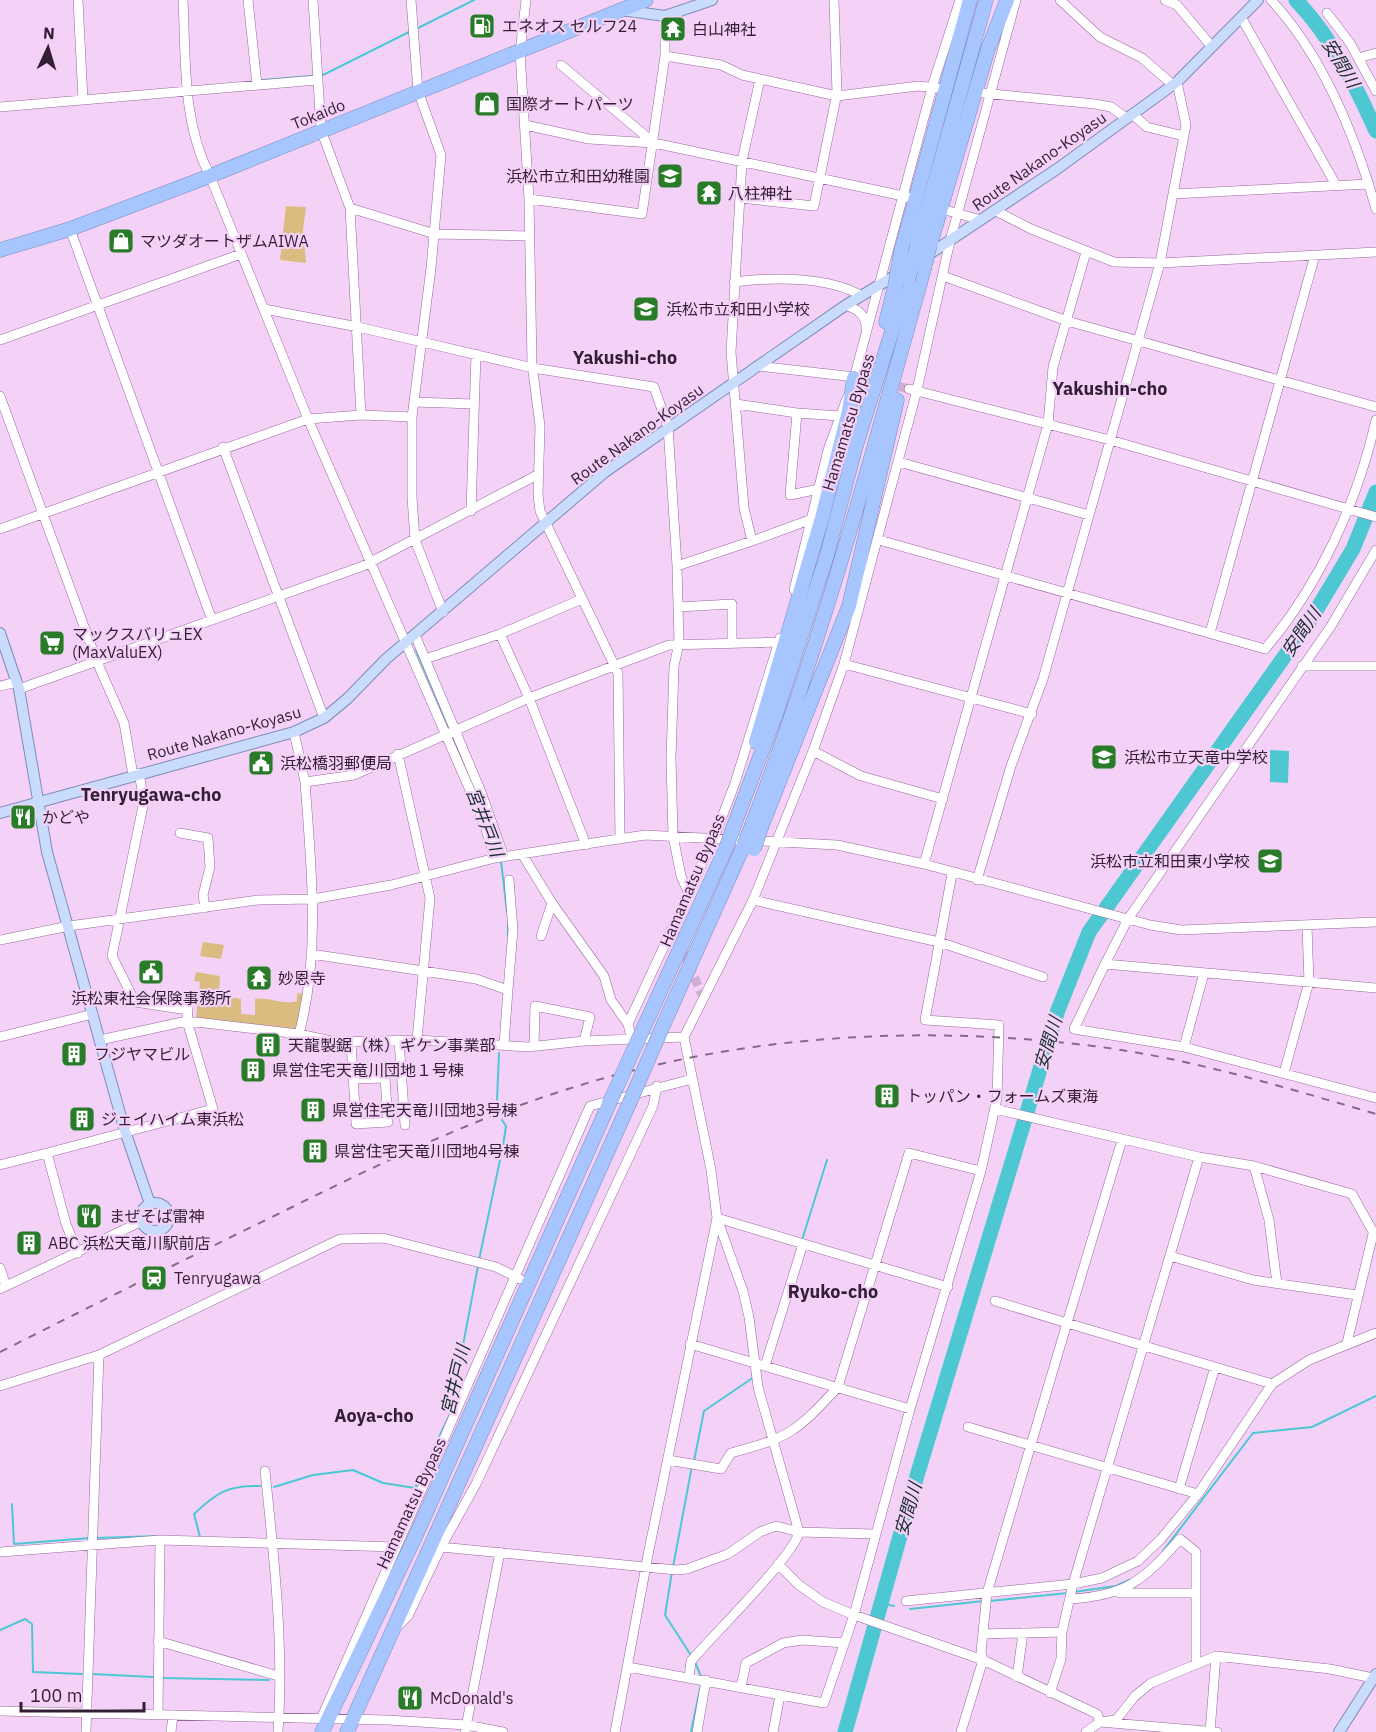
<svg xmlns="http://www.w3.org/2000/svg" width="1376" height="1732" viewBox="0 0 1376 1732" font-family="'IBM Plex Sans','Noto Sans JP',sans-serif">
	<rect width="100%" height="100%" fill="#f4d2f8"/>
	<path fill="#dabc81" d="M286,206l20,1 -3,23 3,33 -26,-3z
		M203,942l21,3 -3,14 -21,-3z
		M196,972l24,4 -1,19 22,4v15l14,1v-16c14,-3 29,7 42,2v-8l6,1 -5,32 -6,4 -96,-12 4,-36 -6,-1z"/>
	<path fill="#4dc8d3" d="M1270,750l19,1 -1,32 -18,-1z"/>
	<g fill="none" stroke-linecap="round" stroke-linejoin="round">
		<path stroke="#4dc8d3" stroke-width="2" d="M418,28l56,-28
			M323,75l86,-43
			M262,80l49,-4
			M416,650l34,80
			M452,735l5,12
			M460,755l19,44
			M501,861l6,51
			M508,936v-12
			M497,1100l2,-47
			M502,1120l4,6 -3,20
			M802,1240l25,-80
			M479,1260l21,-100
			M694,1461l10,-50 50,-34
			M274,1487l39,-12 40,-5 30,13 32,5 35,-74 28,-148
			M12,1504l2,40 76,-6
			M197,1537h3l-6,-23c23,-22 35,-29 66,-28
			M95,1538l66,-2
			M1163,1551l90,-118 59,-6 64,-31
			M673,1567l19,-101
			M672,1572l-7,43 27,42
			M1073,1592l43,-6 13,-6
			M990,1601l78,-8
			M882,1603l12,3
			M910,1609l74,-8
			M0,1630l25,-11 7,5 1,48 49,2
			M695,1662l7,17
			M91,1674l62,3
			M162,1678l107,2
			M691,1732l10,-48"/>
		<path stroke="#4dc8d3" stroke-width="15" d="M1296,0c36,38 59,84 80,131
			M845,1732l71,-253 142,-469 31,-78 222,-313 42,-70 23,-57"/>
		<path stroke="#ceaed1" stroke-width="9" stroke-dasharray="9 4.5" stroke-linecap="butt" d="M873,380l36,9
			M673,928l29,67"/>
		<defs>
			<path id="minor" d="M78,0l5,100
				M183,0c3,59 -1,122 27,176l98,243 175,401 12,38
				M248,0l9,85
				M313,0l8,130 29,78 85,26 95,2
				M411,0l7,91 23,64 -10,113 -19,149v80l3,43 28,72
				M526,0l-6,52 9,147 3,165 8,62 -2,69 2,16 78,162 2,166
				M1060,0l40,37 42,21 31,27
				M1165,0l12,5 35,42
				M1271,0c53,57 84,135 105,209
				M1327,13l23,30 26,48
				M1241,17l95,168
				M665,56l56,9 21,10 95,21 81,-10 20,2
				M1358,58l18,-5
				M561,65l93,78
				M760,79l-18,82 -11,191 13,156 8,33 60,-22
				M983,93l112,11 16,3 15,11
				M0,107l317,-27
				M1132,114l15,13 37,9
				M525,125l64,14 65,4 254,54
				M1173,194l196,-10
				M740,198l74,8 23,-113 -3,-93
				M529,199l113,15 23,-158v-40
				M350,208l11,207 51,2
				M945,210l36,10
				M996,211l35,18 83,33 46,1 216,-11
				M70,229l142,391
				M943,276l124,45 309,86
				M734,282c38,-5 94,-6 128,14
				M846,305c13,5 21,11 20,25
				M264,309l94,18 175,41 121,19 14,40 9,139 2,77 -5,23 -3,92 2,78 8,40 8,18
				M0,340l241,-86
				M758,366l106,12
				M853,382l80,-298 27,-84
				M909,389l201,51 266,77
				M0,396l97,266 27,61 9,52
				M414,402l60,2
				M736,404l61,9 43,3
				M797,413l-7,82 29,-6
				M223,447l101,271
				M899,462l190,53
				M471,511l5,-157
				M0,529l308,-110 53,-4
				M879,540l386,109c55,-65 92,-146 111,-229
				M1376,550l-45,76 -203,293 -23,45 271,24
				M677,566l75,-25
				M794,590l34,-140 19,-52
				M582,599l-82,35 29,64 57,147
				M678,607l54,-3v37
				M1210,633l105,-378
				M415,635l66,157 23,65
				M425,659l75,-25
				M844,664l188,50
				M1302,666h74
				M0,686l17,-4
				M19,689l344,-123 176,-92
				M294,732l11,50 49,-7 175,-77 140,-53 109,-3
				M813,751l48,25 82,23
				M398,754l32,144 -13,142
				M180,833l28,5 2,29 -7,28 2,13
				M522,854l30,49 52,73 7,24 17,24
				M924,864l124,-440 5,-57 33,-115
				M977,880l34,-114 32,-87 117,-416 26,-138 -9,-43
				M753,900l186,42 104,35
				M541,936l11,-33
				M0,940l69,-14 189,-26 55,-1 78,-14 104,-27 150,-23 192,10 87,19 226,61 31,5 195,-8
				M311,954l165,25 32,11 -4,54
				M1105,964l-31,65 110,18 192,51
				M508,990l5,-60 -4,-50
				M299,1034c22,-82 12,-169 6,-252
				M0,1037l93,-23
				M631,1037l-3,-13 86,-186 21,-55 45,-145
				M100,1040l87,-19 112,13 37,8 81,-2 111,7 56,-6 100,-4
				M399,1040l6,85
				M351,1042l5,82 32,-2 -3,-44 -32,1
				M534,1046l1,-40 55,11 -6,24
				M1184,1047l20,-74
				M1284,1073l25,-91 -2,-56
				M995,1109l204,48 -126,427 -11,48 -1,27 -11,34
				M1199,1157l55,9 98,28 24,43
				M0,1165l47,-12
				M1254,1166l15,54 8,64
				M717,1218l231,69
				M78,1253l-12,-29 -19,-71 166,-44 -26,-88 1,-11 -53,-8 -23,-46 32,-155 -5,-28
				M1170,1256l83,24 104,15
				M0,1268l6,18
				M0,1289l142,-68
				M995,1301l72,22 55,-183
				M1347,1343l26,-109
				M690,1344l220,65
				M765,1366l38,-122
				M0,1386l99,-31 241,-116 43,-1 113,29 24,12
				M968,1427l230,67
				M668,1460l53,9 10,-16c60,-16 65,-21 107,-66l71,-234 72,18
				M265,1471c9,85 19,175 13,261
				M1179,1489l36,-122
				M441,1547l235,23 11,-1 41,-15 32,-22 16,-6 23,6 76,2
				M0,1552l160,-12 236,7
				M778,1564l21,21 24,17 31,13 129,45 114,54 3,8 117,10
				M1120,1593h75
				M1070,1599c56,-3 74,-19 110,-60l16,13v110
				M906,1601l167,-17 29,-6 36,-17 23,-22 37,-45 74,-110
				M396,1628l12,-12 33,-69 35,-63 177,-378 4,-20
				M983,1634l79,-2
				M158,1641l120,35
				M628,1667l196,36 30,-88 56,-206 71,-238 16,-73 2,-73 -74,-5 27,-146
				M689,1677l2,-16c21,-25 103,-105 108,-129l-41,-145 -9,-70 -6,-26 -26,-73
				M1017,1677l6,-44
				M741,1687l5,-24 37,-20 19,-3 42,3
				M0,1711l388,9 78,5 37,7
				M158,1714l2,-174
				M321,1719l269,-613 102,-27
				M86,1732l13,-377
				M171,1732l2,-17
				M465,1732l35,-180
				M615,1732l33,-177 69,-337 -6,-48 -27,-133 69,-137 60,-149 31,-87 73,-274 33,-149 66,-241
				M697,1732l9,-52
				M773,1732l7,-37
				M961,1732l22,-72 -2,-8 6,-59 80,-270 205,61 37,-24 67,-27
				M1086,1732l14,-10 16,-2 19,-24 16,-13 65,-27 114,13 43,9
				M1210,1732l6,-76"/>
			<path id="major" d="M621,10l44,6 47,-16
				M925,257l132,-88 120,-87 81,-82
				M0,633l19,56 28,163 78,279 25,73
				M0,813l294,-81 30,-14 23,-19 39,-40 219,-187 241,-167 55,-33
				M141 1217a14 14 0 1 1 28 0a14 14 0 1 1-28 0Z
				M1339,1732l37,-58"/>
			<path id="highway" d="M930,245l58,-196 19,-49
				M917,246l69,-246
				M0,250l70,-21 140,-53 436,-176
				M901,252l69,-252
				M886,322l9,-36
				M756,742l66,-224 27,-107 5,-33
				M735,823l41,-109 51,-159 28,-106 53,-169
				M752,825c69,-181 120,-369 172,-556
				M762,825l87,-219 48,-206
				M665,1021l79,-176
				M644,1027l82,-179
				M322,1732l94,-197 193,-431
				M347,1732l282,-628"/>
		</defs>
		<use href="#minor" stroke="#9a66a0" stroke-width="10"/>
		<use href="#major" stroke="#7f8bb8" stroke-width="12"/>
		<use href="#highway" stroke="#7f8bb8" stroke-width="15"/>
		<use href="#minor" stroke="#fff" stroke-width="9"/>
		<use href="#major" stroke="#cadcfe" stroke-width="10"/>
		<use href="#highway" stroke="#a7c5fe" stroke-width="14"/>
		<path stroke="#866b89" stroke-width="2" stroke-dasharray="8 8" stroke-linecap="butt" d="M0,1352c91,-46 182,-91 274,-136 95,-47 192,-95 294,-127 169,-54 349,-65 525,-43 97,12 190,41 283,68"/>
		<defs>
			<path id="highway-bridge" d="M924,269l6,-24
				M908,280l9,-34
				M895,286l6,-34
				M744,845l8,-20
				M726,848l9,-25
				M754,849l8,-24
				M609,1104l35,-77
				M629,1104l36,-83"/>
		</defs>
		<use href="#highway-bridge" stroke="#7f8bb8" stroke-width="15" stroke-linecap="butt"/>
		<use href="#highway-bridge" stroke="#a7c5fe" stroke-width="14"/>
	</g>
	<defs>
		<symbol id="fuel-square" viewBox="-11 -11 22 22"><rect x="-9" y="-9" width="18" height="18" rx="4" fill="#287c28" stroke="#f4d2f8"/><path d="M-5.5-6h7V0h2V4h1.3V-2.5L3-4.5l.8-.8L6-3V5H2.5V1h-1V6h-7ZM-4.2-4.7v3.2H.2V-4.7Z" fill="#fff"/></symbol>
		<symbol id="temple-square" viewBox="-11 -11 22 22"><rect x="-9" y="-9" width="18" height="18" rx="4" fill="#287c28" stroke="#f4d2f8"/><path d="M0-6L5-2H3V0L6.5 2.5H4V6H1.5V3h-3V6H-4V2.5H-6.5L-3 0V-2H-5Z" fill="#fff"/></symbol>
		<symbol id="shop-square" viewBox="-11 -11 22 22"><rect x="-9" y="-9" width="18" height="18" rx="4" fill="#287c28" stroke="#f4d2f8"/><path d="M-5-2.5h2.3a2.7 3.5 0 0 1 5.4 0H5L5.5 6h-11ZM-1.5-2.5h3a1.5 2.3 0 0 0-3 0Z" fill="#fff"/></symbol>
		<symbol id="school-square" viewBox="-11 -11 22 22"><rect x="-9" y="-9" width="18" height="18" rx="4" fill="#287c28" stroke="#f4d2f8"/><path d="M0-5L7-2L0 1L-7-2ZM-4 1L0 2.5L4 1V4Q0 6-4 4Z" fill="#fff"/></symbol>
		<symbol id="supermarket-square" viewBox="-11 -11 22 22"><rect x="-9" y="-9" width="18" height="18" rx="4" fill="#287c28" stroke="#f4d2f8"/><path d="M-6-5.5h2.5l.6 2H6L4.5 2H-2.5L-4.4-4H-6ZM-1.5 3.2a1.3 1.3 0 1 0 .1 0ZM3 3.2a1.3 1.3 0 1 0 .1 0Z" fill="#fff"/></symbol>
		<symbol id="civic-square" viewBox="-11 -11 22 22"><rect x="-9" y="-9" width="18" height="18" rx="4" fill="#287c28" stroke="#f4d2f8"/><path d="M-.6-6.5H3V-4.5H.6V-3L4-1V1h2V6H-6V1h2V-1L-.6-3ZM-1.2 2.5V6h2.4V2.5Z" fill="#fff"/></symbol>
		<symbol id="restaurant-square" viewBox="-11 -11 22 22"><rect x="-9" y="-9" width="18" height="18" rx="4" fill="#287c28" stroke="#f4d2f8"/><path d="M-5-6h1v4h1v-4h1v4h1v-4h1v5L-1.5 .5V6h-2V.5L-5-1ZM5-6V6H3V1.5H1.5Q1.5-4 5-6Z" fill="#fff"/></symbol>
		<symbol id="building-square" viewBox="-11 -11 22 22"><rect x="-9" y="-9" width="18" height="18" rx="4" fill="#287c28" stroke="#f4d2f8"/><path d="M-4-6H4V6H1V3H-1V6H-4ZM-2.5-4.3h1.7v1.8h-1.7ZM.8-4.3h1.7v1.8H.8ZM-2.5-1h1.7V.8h-1.7ZM.8-1h1.7V.8H.8Z" fill="#fff"/></symbol>
		<symbol id="station-square" viewBox="-11 -11 22 22"><rect x="-9" y="-9" width="18" height="18" rx="4" fill="#287c28" stroke="#f4d2f8"/><path d="M-3-6H3Q5-6 5-4V2Q5 4 3 4L4.5 6H3L1.5 4h-3L-3 6H-4.5L-3 4Q-5 4-5 2V-4Q-5-6-3-6ZM-3.5-4v3h7v-3ZM-3.5 1v1.5H-2V1ZM2 1v1.5H3.5V1Z" fill="#fff"/></symbol>
	</defs>
	<g fill-rule="evenodd">
		<use href="#fuel-square" x="467" y="11" width="30" height="30"/>
		<use href="#temple-square" x="658" y="14" width="30" height="30"/>
		<use href="#shop-square" x="472" y="89" width="30" height="30"/>
		<use href="#school-square" x="655" y="161" width="30" height="30"/>
		<use href="#temple-square" x="694" y="178" width="30" height="30"/>
		<use href="#shop-square" x="106" y="226" width="30" height="30"/>
		<use href="#school-square" x="631" y="294" width="30" height="30"/>
		<use href="#supermarket-square" x="37" y="628" width="30" height="30"/>
		<use href="#school-square" x="1089" y="742" width="30" height="30"/>
		<use href="#civic-square" x="246" y="748" width="30" height="30"/>
		<use href="#restaurant-square" x="8" y="802" width="30" height="30"/>
		<use href="#school-square" x="1255" y="846" width="30" height="30"/>
		<use href="#civic-square" x="136" y="957" width="30" height="30"/>
		<use href="#temple-square" x="244" y="963" width="30" height="30"/>
		<use href="#building-square" x="253" y="1030" width="30" height="30"/>
		<use href="#building-square" x="59" y="1039" width="30" height="30"/>
		<use href="#building-square" x="238" y="1055" width="30" height="30"/>
		<use href="#building-square" x="872" y="1081" width="30" height="30"/>
		<use href="#building-square" x="298" y="1095" width="30" height="30"/>
		<use href="#building-square" x="67" y="1104" width="30" height="30"/>
		<use href="#building-square" x="300" y="1136" width="30" height="30"/>
		<use href="#restaurant-square" x="74" y="1201" width="30" height="30"/>
		<use href="#building-square" x="14" y="1228" width="30" height="30"/>
		<use href="#station-square" x="139" y="1263" width="30" height="30"/>
		<use href="#restaurant-square" x="395" y="1683" width="30" height="30"/>
	</g>
	<g text-anchor="middle" dominant-baseline="central" stroke-width="4.5" stroke-linejoin="round" paint-order="stroke">
		<g font-size="16" fill="#341e36" stroke="#f4d2f8" text-anchor="start">
			<text x="502" y="26">エネオス セルフ24</text>
			<text x="692" y="29">白山神社</text>
			<text x="506" y="104">国際オートパーツ</text>
			<text x="650" y="176" text-anchor="end">浜松市立和田幼稚園</text>
			<text x="728" y="193">八柱神社</text>
			<text x="140" y="241">マツダオートザムAIWA</text>
			<text x="666" y="309">浜松市立和田小学校</text>
			<text x="72" y="634">マックスバリュEX<tspan x="72" dy="18">(MaxValuEX)</tspan></text>
			<text x="1124" y="757">浜松市立天竜中学校</text>
			<text x="280" y="763">浜松橋羽郵便局</text>
			<text x="42" y="817">かどや</text>
			<text x="1250" y="861" text-anchor="end">浜松市立和田東小学校</text>
			<text x="278" y="978">妙恩寺</text>
			<text x="151" y="998" text-anchor="middle">浜松東社会保険事務所</text>
			<text x="288" y="1045">天龍製鋸（株）ギケン事業部</text>
			<text x="94" y="1054">フジヤマビル</text>
			<text x="272" y="1070">県営住宅天竜川団地１号棟</text>
			<text x="906" y="1096">トッパン・フォームズ東海</text>
			<text x="332" y="1110">県営住宅天竜川団地3号棟</text>
			<text x="101" y="1119">ジェイハイム東浜松</text>
			<text x="334" y="1151">県営住宅天竜川団地4号棟</text>
			<text x="109" y="1216">まぜそば雷神</text>
			<text x="48" y="1243">ABC 浜松天竜川駅前店</text>
			<text x="174" y="1278">Tenryugawa</text>
			<text x="430" y="1698">McDonald's</text>
		</g>
		<g font-size="16" fill="#341e36" stroke="#f4d2f8">
			<text transform="translate(318 114) rotate(-22)">Tokaido</text>
			<text transform="translate(1039 161) rotate(-35)">Route Nakano-Koyasu</text>
			<text transform="translate(848 422) rotate(-73)">Hamamatsu Bypass</text>
			<text transform="translate(637 434) rotate(-36)">Route Nakano-Koyasu</text>
			<text transform="translate(224 733) rotate(-16)">Route Nakano-Koyasu</text>
			<text transform="translate(692 880) rotate(-67)">Hamamatsu Bypass</text>
			<text transform="translate(411 1503) rotate(-65)">Hamamatsu Bypass</text>
		</g>
		<g font-size="18" font-style="italic" fill="#192f31" stroke="#f4d2f8">
			<text transform="translate(1341 63) rotate(59)">安間川</text>
			<text transform="translate(1301 632) rotate(-56)">安間川</text>
			<text transform="translate(485 822) rotate(69)">宮井戸川</text>
			<text transform="translate(1048 1043) rotate(-73)">安間川</text>
			<text transform="translate(455 1380) rotate(-77)">宮井戸川</text>
			<text transform="translate(908 1509) rotate(-74)">安間川</text>
		</g>
		<g font-size="18" font-weight="bold" fill="#341e36" stroke="#f4d2f8">
			<text x="625" y="357">Yakushi-cho</text>
			<text x="1110" y="388">Yakushin-cho</text>
			<text x="151" y="794">Tenryugawa-cho</text>
			<text x="833" y="1291">Ryuko-cho</text>
			<text x="374" y="1415">Aoya-cho</text>
		</g>
	</g>
	<g transform="translate(48 48) rotate(4)" stroke="#f4d2f8" stroke-width="4.5" paint-order="stroke">
	<path d="M0-4.5L10 22L0 15L-10 22Z" fill="#341e36"/>
	<text y="-9" font-size="16" font-weight="bold" text-anchor="middle" fill="#341e36">N</text>
	</g>
	<path d="M21 1702v9h123v-9" fill="none" stroke="#341e36" stroke-width="3"/>
	<text x="30" y="1702" font-size="18" fill="#341e36" stroke="#f4d2f8" stroke-width="4.5" paint-order="stroke">100 m</text>
</svg>
